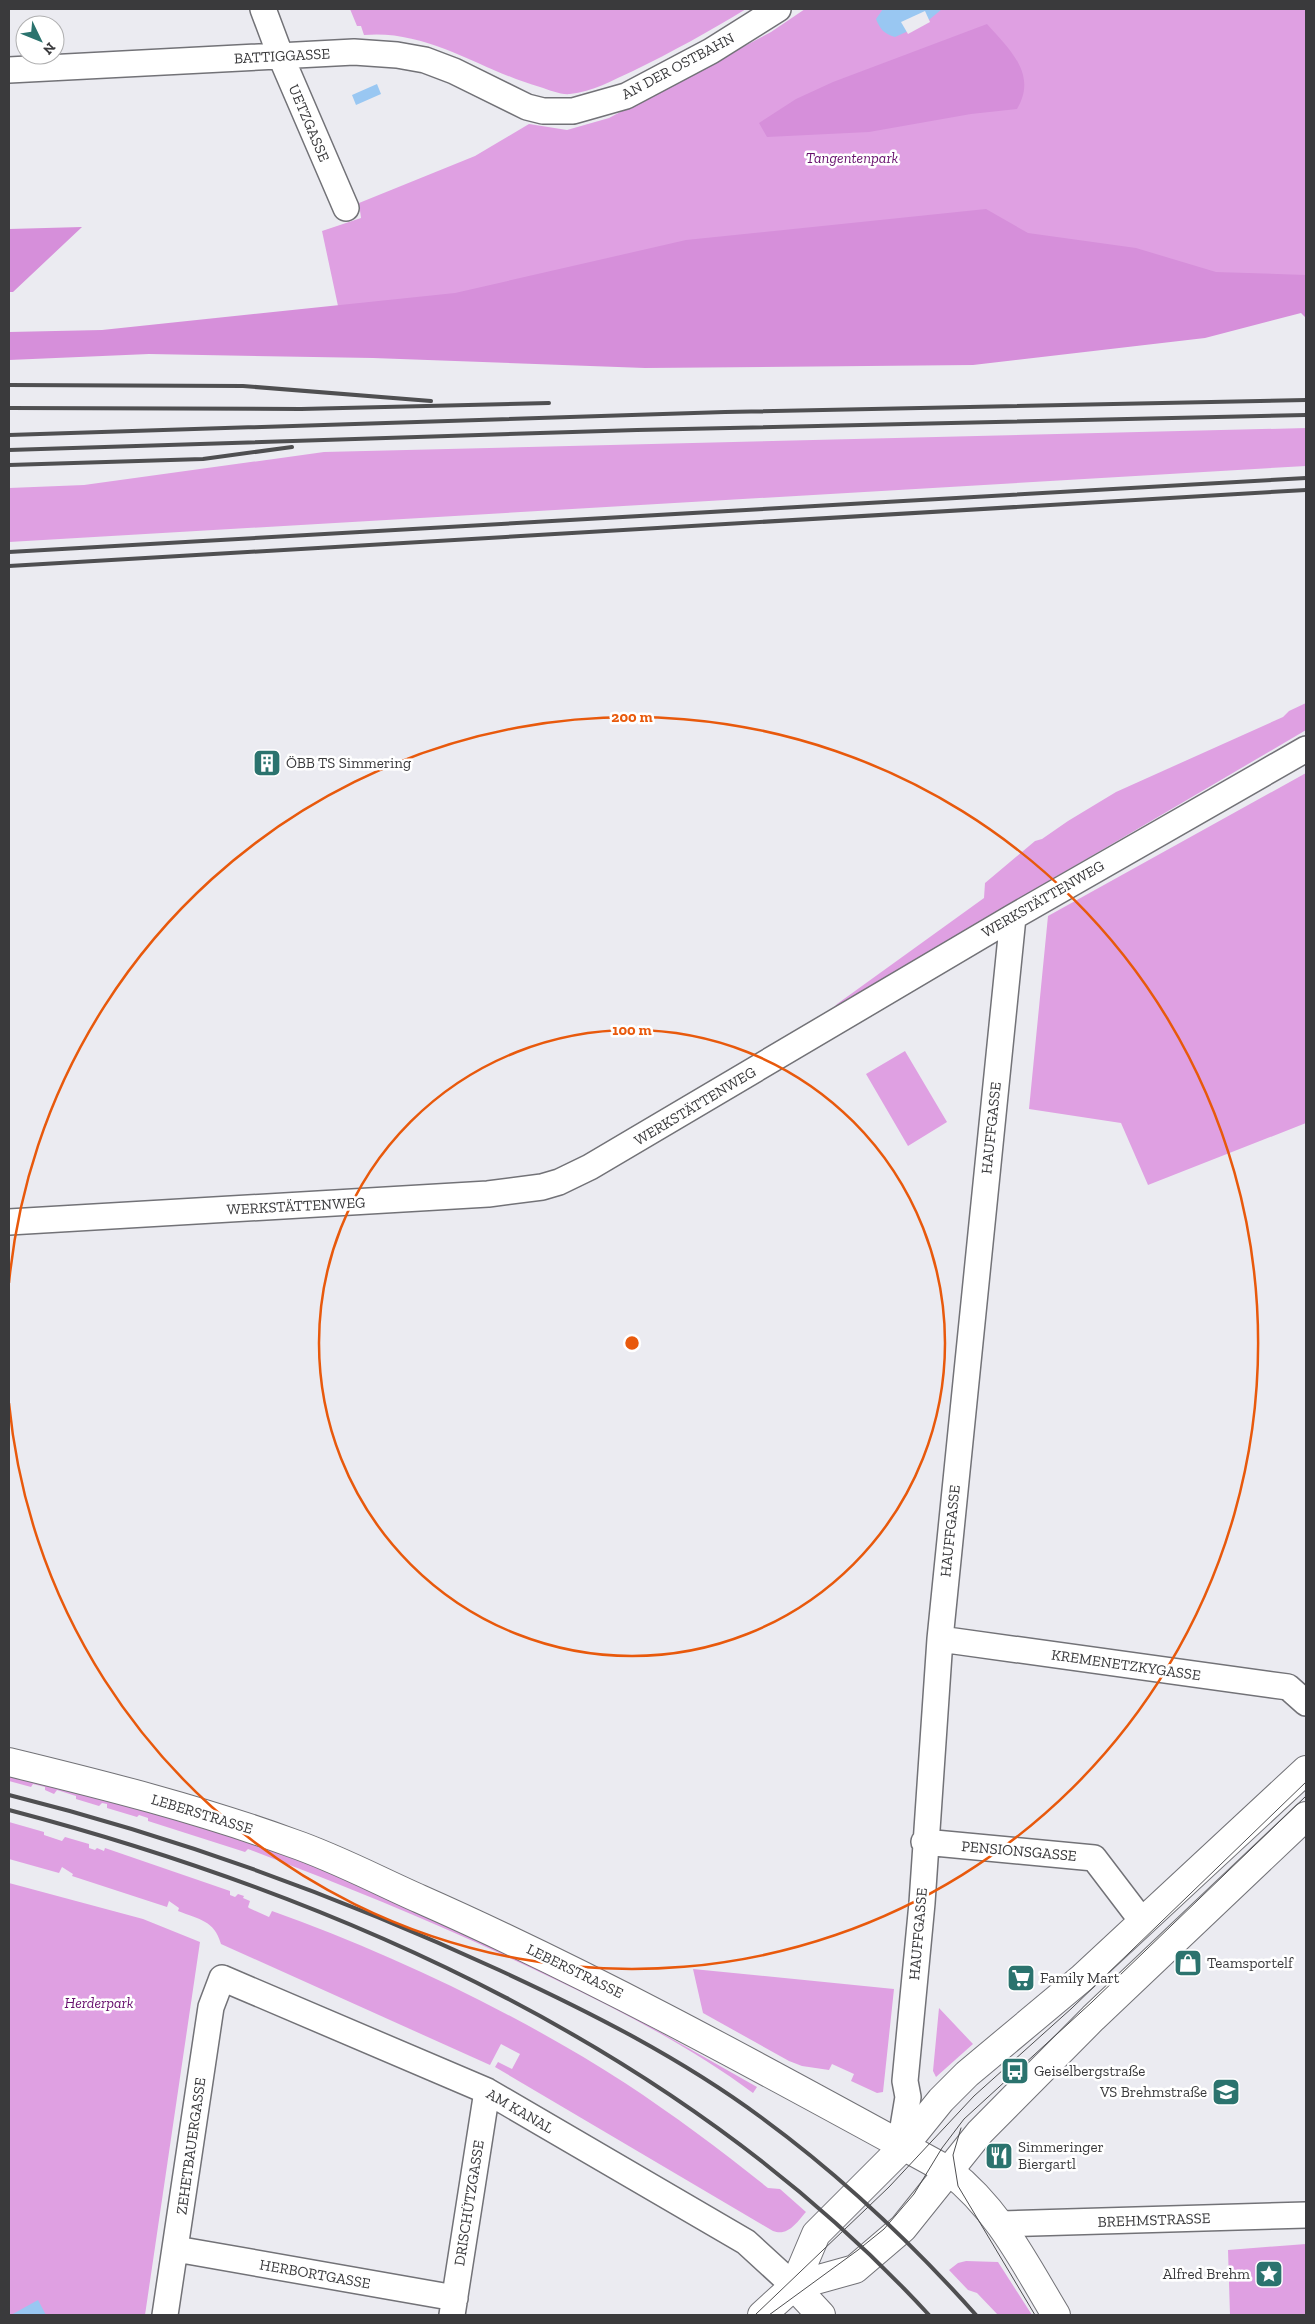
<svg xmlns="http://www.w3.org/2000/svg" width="1315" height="2324" viewBox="0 0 1315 2324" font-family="'Zilla Slab',serif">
	<rect width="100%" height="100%" fill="#ebebf1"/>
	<path fill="#dfa0e2" d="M350,9h396c-36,22 -74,43 -113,62 -20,9 -41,21 -63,23 -9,1 -21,-4 -30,-7 -58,-16 -112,-58 -176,-52l-3,-9h-4z
		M805,9h501v282l-965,29 -19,-89 39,-13 -2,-15 116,-47 54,-32 38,6 42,-12 162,-86z
		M1306,428v38l-1297,76v-54l75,-3 240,-33z
		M1306,703v27l-269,158v2l-209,124 9,-10 147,-106 1,-15 50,-42 7,-2 26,-18 48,-29 167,-75 6,-6z
		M1306,773v350l-158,62 -27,-62 -92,-14 19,-193z
		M905,1051l42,71 -39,24 -42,-72z
		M9,1772l181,49 153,53 56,31 139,63 92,47 127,72 -4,6c-62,-46 -132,-82 -201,-115 -99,-48 -201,-90 -304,-129l-3,3 -97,-31v-3l-9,-3 -2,2 -30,-9v-4l-5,-1 -3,3 -23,-7v-3l-19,-6 -3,4 -9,-4v-3l-12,-3 -2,3 -22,-6z
		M9,1822l35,10v3l18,6 3,-4 24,7v4l6,2 2,-2 7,3 1,-3 125,43v4l5,2 3,-3 6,2 -1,2 7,3 -2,6 1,1 20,9 3,-6c118,42 248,104 353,172 50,33 97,68 143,105l12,1 26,23c-9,10 -18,25 -33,19l-278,-164 3,-5 14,7 8,-15 -19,-10 -11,21 -269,-121c-7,-24 -21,-24 -43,-33l1,-3 -10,-7 -2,6 -95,-31 1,-2 -11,-7 -3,6 -50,-14z
		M9,1883l134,36 57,23 -55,373h-136z
		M693,1969l201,20 -11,103 -6,1 -26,-12 3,-7 -22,-10 -3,6 -27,-4 -13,-5 -86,-48z
		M939,2008l34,36 -37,33 -3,-6z
		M1306,2244v71h-76l-2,-65z
		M966,2261l32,1 34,53h-34l-21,-22 -9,-3 -19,-20 9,-7z"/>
	<path fill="#d68fda" d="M987,24c22,25 51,50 30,85l-46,5 -102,18 -102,5 -8,-14 37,-24 37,-17z
		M986,209l42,24 108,15 80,24 90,3v43l-5,-5 -96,25 -232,27 -328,3 -272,-10 -224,-4 -140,6v-28l93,-2 353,-37 231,-53z
		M82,227l-69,65h-4v-63z"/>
	<path fill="#99c7f2" d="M883,9h59l-18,15 -29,13c-11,-3 -15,-8 -19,-18z
		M377,84l4,10 -25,11 -4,-10z
		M38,2300l8,15h-35z"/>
	<path fill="#ebebf1" d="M925,11l5,11 -22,12 -7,-12z"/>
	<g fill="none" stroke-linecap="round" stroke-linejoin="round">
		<defs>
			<path id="minor" d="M263,9l18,48 65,151
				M9,70l345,-18 43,3 28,5 29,11 73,36 16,4h30l53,-15 85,-45 67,-42
				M9,1222l479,-28 54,-7 17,-5 31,-15 423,-250 293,-168
				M940,1639l348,48 18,16
				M924,1842l170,16 48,63
				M900,2145l8,-48 -3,-16 17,-178 18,-264 73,-722
				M1002,2224l304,-9
				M176,2249l279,49
				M165,2315l46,-308 11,-29 265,113 259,151 48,44
				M452,2315l35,-224"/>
			<path id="tertiary" d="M949,2171c50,39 75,91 107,144
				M794,2286l27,29"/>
			<path id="secondary" d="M9,1762c95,23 190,47 283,81 44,15 85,37 128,56 181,80 355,177 529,272
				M794,2286l61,-17 48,-41 77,-96 113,-114 213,-202
				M762,2315l32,-29 22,-52 87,-87 38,-47 26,-26 115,-96 224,-208"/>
		</defs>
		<use href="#minor" stroke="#727277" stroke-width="28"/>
		<use href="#tertiary" stroke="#727277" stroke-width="30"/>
		<use href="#secondary" stroke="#727277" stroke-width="30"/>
		<use href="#minor" stroke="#fff" stroke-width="25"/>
		<use href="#tertiary" stroke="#fff" stroke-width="28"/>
		<use href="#secondary" stroke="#fff" stroke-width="28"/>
		<path stroke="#4f4f51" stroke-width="1" d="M961,2128l-8,27 5,31 77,129
			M755,2315l134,-128 85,-91 98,-88 234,-226
			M769,2315l89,-65 26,-21 30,-35 28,-46 22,-29 128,-117 214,-206"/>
		<path stroke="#4f4f51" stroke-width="4" d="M9,385l234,1 188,15
			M9,408l292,1 248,-6
			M9,435l716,-23 581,-12
			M9,450l628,-20 669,-15
			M9,465l194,-6 89,-12
			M9,552l1297,-74
			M9,566l1297,-76
			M9,1795c168,42 332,102 490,175 91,42 182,88 263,148 79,58 149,124 214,197
			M9,1810c339,89 679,243 920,505"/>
	</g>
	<g fill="none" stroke="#e8590c" stroke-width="2.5">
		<circle cx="632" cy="1343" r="313"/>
		<path d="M9 1283A626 626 0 1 1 9 1403"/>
	</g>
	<defs>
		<symbol id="building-square" viewBox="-11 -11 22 22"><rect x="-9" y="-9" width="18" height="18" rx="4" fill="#2b736e" stroke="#fff"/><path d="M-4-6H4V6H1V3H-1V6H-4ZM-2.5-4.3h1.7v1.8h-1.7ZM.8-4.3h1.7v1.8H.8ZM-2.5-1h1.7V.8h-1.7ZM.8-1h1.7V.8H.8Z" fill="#fff"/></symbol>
		<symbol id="shop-square" viewBox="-11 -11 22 22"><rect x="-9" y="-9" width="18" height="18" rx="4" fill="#2b736e" stroke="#fff"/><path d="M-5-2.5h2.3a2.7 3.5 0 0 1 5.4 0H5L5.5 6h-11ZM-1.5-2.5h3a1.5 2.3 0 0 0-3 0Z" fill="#fff"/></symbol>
		<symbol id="supermarket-square" viewBox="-11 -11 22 22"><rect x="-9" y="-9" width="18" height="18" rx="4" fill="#2b736e" stroke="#fff"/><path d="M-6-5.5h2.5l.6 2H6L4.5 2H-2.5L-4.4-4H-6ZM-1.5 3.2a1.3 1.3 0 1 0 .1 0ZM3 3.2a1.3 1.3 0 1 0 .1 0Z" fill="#fff"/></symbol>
		<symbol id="bus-square" viewBox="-11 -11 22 22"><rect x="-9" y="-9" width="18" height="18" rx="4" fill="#2b736e" stroke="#fff"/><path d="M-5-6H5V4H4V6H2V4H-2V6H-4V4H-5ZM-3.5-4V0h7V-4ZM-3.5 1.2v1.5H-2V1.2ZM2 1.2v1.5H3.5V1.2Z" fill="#fff"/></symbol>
		<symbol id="school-square" viewBox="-11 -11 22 22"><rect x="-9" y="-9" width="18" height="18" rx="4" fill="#2b736e" stroke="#fff"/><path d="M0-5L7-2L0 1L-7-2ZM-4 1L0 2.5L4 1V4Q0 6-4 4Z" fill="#fff"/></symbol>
		<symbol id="restaurant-square" viewBox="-11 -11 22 22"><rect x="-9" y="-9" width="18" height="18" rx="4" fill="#2b736e" stroke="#fff"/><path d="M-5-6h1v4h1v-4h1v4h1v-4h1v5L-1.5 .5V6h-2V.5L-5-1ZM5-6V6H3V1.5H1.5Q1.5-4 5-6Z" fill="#fff"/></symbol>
		<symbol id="sight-square" viewBox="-11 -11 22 22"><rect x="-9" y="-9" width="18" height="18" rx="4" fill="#2b736e" stroke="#fff"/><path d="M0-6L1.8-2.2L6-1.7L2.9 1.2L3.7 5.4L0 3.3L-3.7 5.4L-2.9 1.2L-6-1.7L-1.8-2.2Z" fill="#fff"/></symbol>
	</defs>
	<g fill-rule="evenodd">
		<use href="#building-square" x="251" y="747" width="32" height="32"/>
		<use href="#shop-square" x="1172" y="1947" width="32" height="32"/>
		<use href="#supermarket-square" x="1005" y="1962" width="32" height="32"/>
		<use href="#bus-square" x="999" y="2055" width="32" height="32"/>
		<use href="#school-square" x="1210" y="2076" width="32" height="32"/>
		<use href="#restaurant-square" x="983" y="2140" width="32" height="32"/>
		<use href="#sight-square" x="1253" y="2258" width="32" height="32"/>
	</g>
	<g text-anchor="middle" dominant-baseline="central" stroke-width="5" stroke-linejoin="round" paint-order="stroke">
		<g font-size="15" fill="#3a3a3c" stroke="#fff">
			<text transform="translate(282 56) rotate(-3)">BATTIGGASSE</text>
			<text transform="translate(678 66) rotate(-28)">AN DER OSTBAHN</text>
			<text transform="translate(309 123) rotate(67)">UETZGASSE</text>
			<text transform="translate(1043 899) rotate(-30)">WERKSTÄTTENWEG</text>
			<text transform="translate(695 1106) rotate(-31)">WERKSTÄTTENWEG</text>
			<text transform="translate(991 1128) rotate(-84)">HAUFFGASSE</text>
			<text transform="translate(296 1206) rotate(-3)">WERKSTÄTTENWEG</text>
			<text transform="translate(950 1531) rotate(-84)">HAUFFGASSE</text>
			<text transform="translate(1126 1665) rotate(8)">KREMENETZKYGASSE</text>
			<text transform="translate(202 1814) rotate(17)">LEBERSTRASSE</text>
			<text transform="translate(1019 1851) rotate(5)">PENSIONSGASSE</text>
			<text transform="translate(918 1934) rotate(-85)">HAUFFGASSE</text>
			<text transform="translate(575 1971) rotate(26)">LEBERSTRASSE</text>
			<text transform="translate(520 2111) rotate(30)">AM KANAL</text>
			<text transform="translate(191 2146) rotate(-82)">ZEHETBAUERGASSE</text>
			<text transform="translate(469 2203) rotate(-81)">DRISCHÜTZGASSE</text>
			<text transform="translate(1154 2220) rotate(-2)">BREHMSTRASSE</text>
			<text transform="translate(315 2274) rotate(10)">HERBORTGASSE</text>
		</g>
		<g font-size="15" font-style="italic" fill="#670f6d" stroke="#fff">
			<text x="852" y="158">Tangentenpark</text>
			<text x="99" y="2003">Herderpark</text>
		</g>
		<g font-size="15" fill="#3a3a3c" stroke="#fff" text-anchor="start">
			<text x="286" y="763">ÖBB TS Simmering</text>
			<text x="1207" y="1963">Teamsportelf</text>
			<text x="1040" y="1978">Family Mart</text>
			<text x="1034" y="2071">Geiselbergstraße</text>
			<text x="1207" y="2092" text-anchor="end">VS Brehmstraße</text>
			<text x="1018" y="2147">Simmeringer<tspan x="1018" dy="17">Biergartl</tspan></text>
			<text x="1250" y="2274" text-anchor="end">Alfred Brehm</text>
		</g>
	</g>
	<circle cx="632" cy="1343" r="8" fill="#e8590c" stroke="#fff" stroke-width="2.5"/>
	<g font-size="15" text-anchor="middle" font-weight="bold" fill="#e8590c" stroke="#fff" stroke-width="5" stroke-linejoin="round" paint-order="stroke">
		<text x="632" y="722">200 m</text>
		<text x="632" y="1035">100 m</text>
	</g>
	<rect width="1315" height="2324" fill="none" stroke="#3a3a3c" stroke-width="20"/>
	<g transform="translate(40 40) rotate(133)"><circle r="24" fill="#ffffff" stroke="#b0b0b1"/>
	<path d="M0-4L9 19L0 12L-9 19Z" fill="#2b736e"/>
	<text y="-8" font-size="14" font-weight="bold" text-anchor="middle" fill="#3a3a3c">N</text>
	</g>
</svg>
